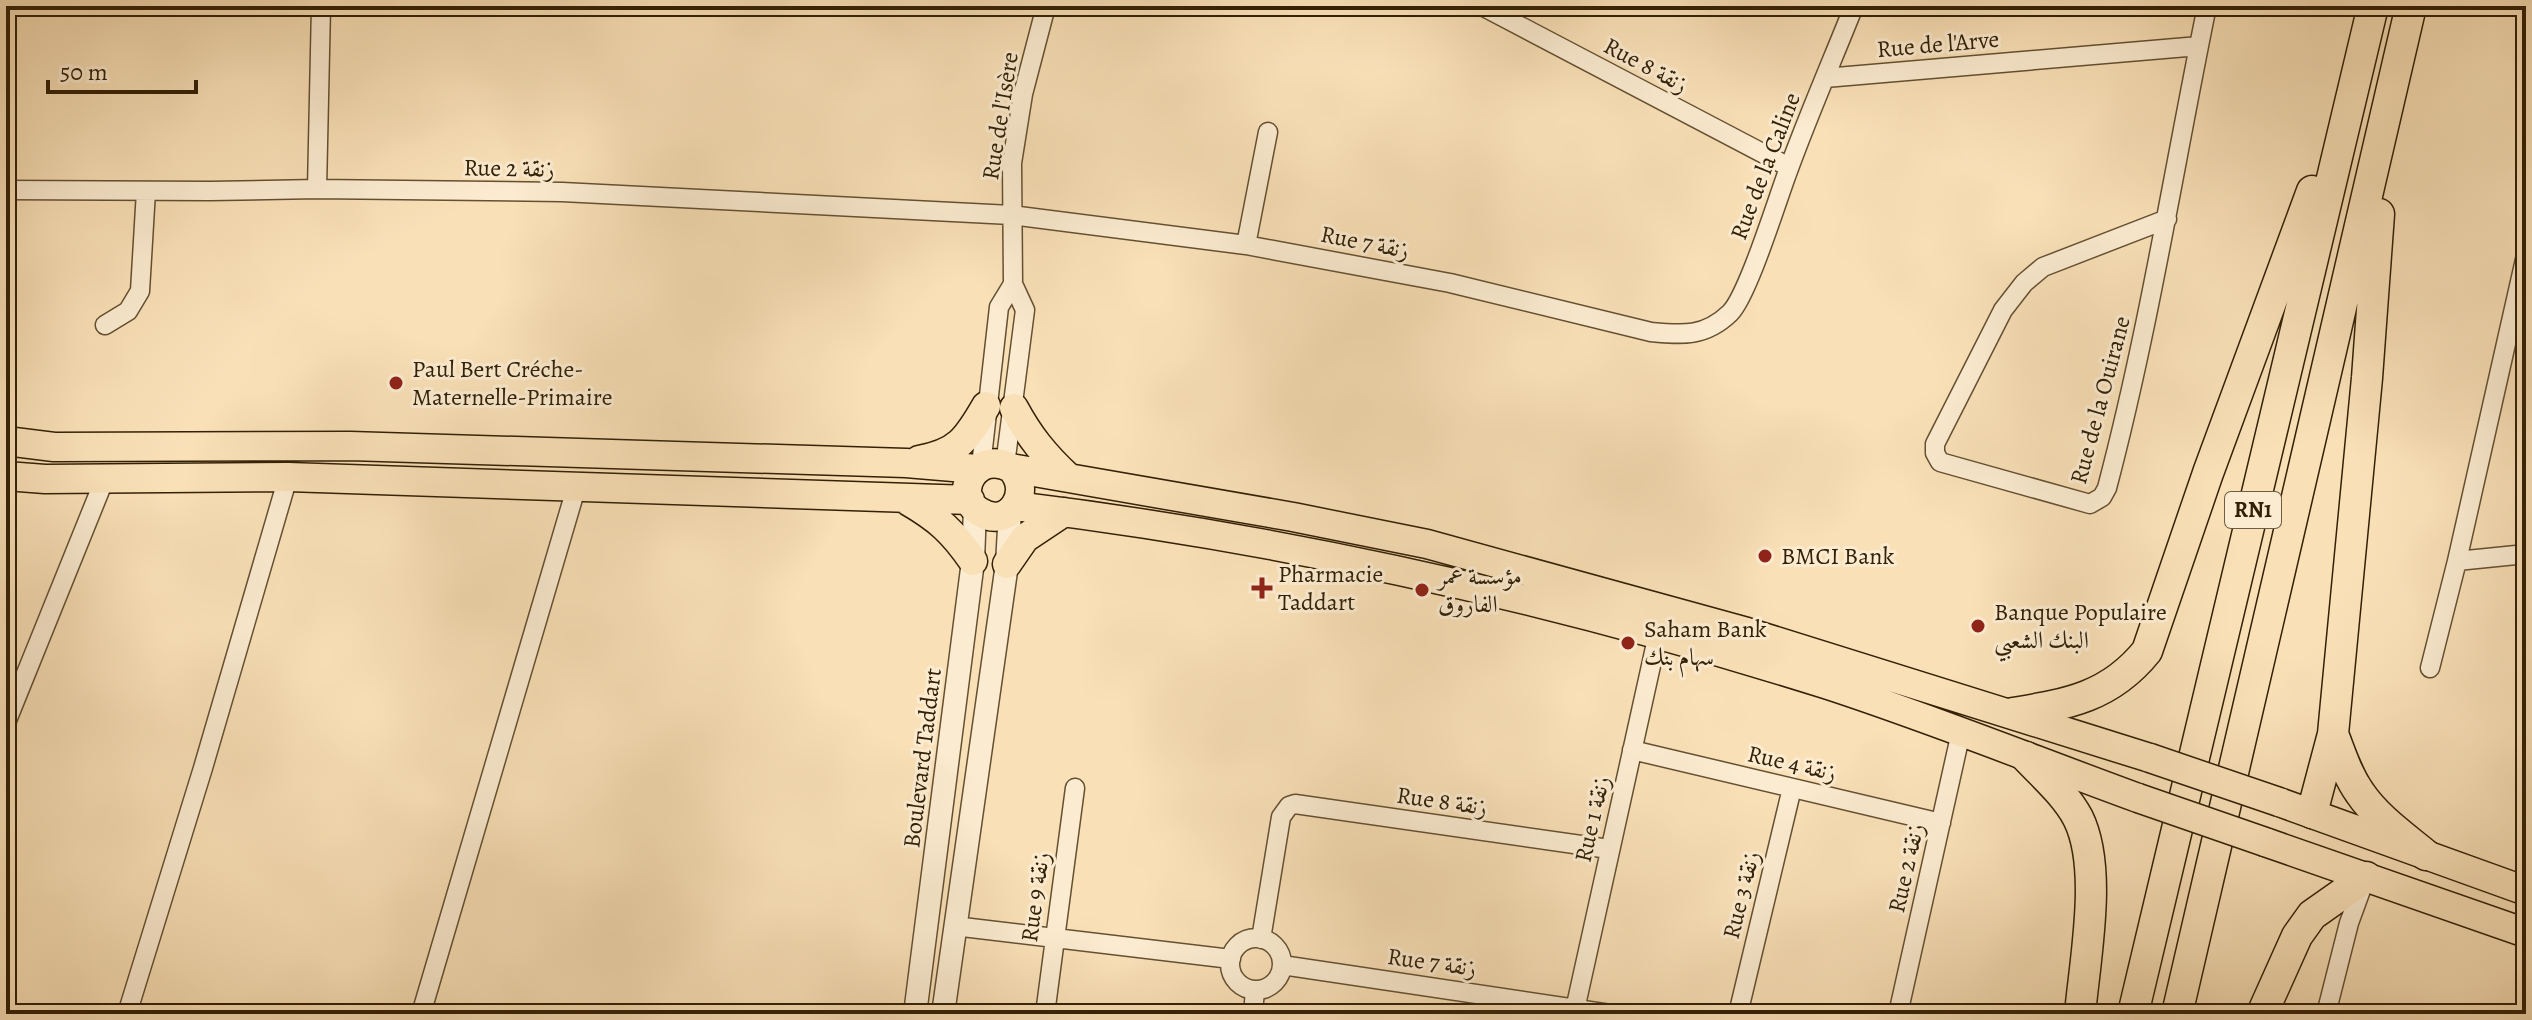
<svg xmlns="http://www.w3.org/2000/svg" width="2532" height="1020" viewBox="0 0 2532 1020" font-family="Alegreya,Amiri,serif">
	<rect width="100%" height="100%" fill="#f9e0b7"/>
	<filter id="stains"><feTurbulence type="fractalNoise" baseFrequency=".0025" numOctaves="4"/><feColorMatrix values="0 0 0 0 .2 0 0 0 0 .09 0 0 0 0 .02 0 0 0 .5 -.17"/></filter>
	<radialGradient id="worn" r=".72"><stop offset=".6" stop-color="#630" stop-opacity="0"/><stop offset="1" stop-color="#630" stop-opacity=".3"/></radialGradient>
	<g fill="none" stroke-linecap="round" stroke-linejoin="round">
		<defs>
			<path id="minor" d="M1482,6l307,161
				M1825,78l374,-32
				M317,189l4,-183
				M6,190l204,1 107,-2 245,3 449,23 235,30 204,38 201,49c32,3 54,5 79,-19 18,-18 47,-113 58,-142 20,-55 44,-110 66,-165
				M2167,219l-124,48 -19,16 -21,27 -68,134v9l5,9 150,42 12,-7 5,-9c42,-159 67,-321 100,-482
				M1246,245l22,-113
				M105,325l23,-14 12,-20 6,-100
				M1005,465l20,-155 -12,-26 -1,-121 11,-69 23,-88
				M981,466l18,-159 14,-23
				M2457,561l69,-7
				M2430,668l27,-107 69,-306
				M6,723l99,-245
				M1632,750l309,73
				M954,926l277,33
				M1230 964a26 26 0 1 1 52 0a26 26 0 1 1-52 0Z
				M1261,939l20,-122 8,-11 6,-2 314,45
				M1282,965l328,49
				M127,1014l76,-246 85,-291
				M421,1014l156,-529
				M1045,1014l30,-226
				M1253,1014l2,-24
				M1574,1014l84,-380
				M1738,1014l54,-226
				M1898,1014l63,-282
				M2326,1014l23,-91 15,-41"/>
			<path id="tertiary" d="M915,1014l58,-453 2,-53
				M943,1014l64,-450 3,-53"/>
			<path id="primary" d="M1014,408c15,28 31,48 55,70
				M6,441l48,6 296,-1 556,17 71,6
				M919,460c39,-7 48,-21 67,-54
				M1011,468c23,24 -2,62 -31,44 -30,-18 -3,-63 31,-44l282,49 134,27 320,88 403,126
				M6,476l39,3 243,-2 682,23
				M908,501c31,18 45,31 65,60
				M1015,506c275,33 546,95 810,178 105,34 209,76 313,114
				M1007,564l18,-26 39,-26
				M2279,802l247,89
				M2265,842l261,91"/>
			<path id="trunk" d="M2379,214l-12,164 -34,356c8,20 14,41 27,59 17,25 43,43 66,62
				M2013,713c55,-9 97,-16 134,-62l61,-178 104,-282
				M2026,757c18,19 40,38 52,61 25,50 7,140 2,196
				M2312,813l21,-79
				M2133,1014l240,-1008
				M2177,1014l234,-1008
				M2262,1014l35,-78 15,-21 54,-38"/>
		</defs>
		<use href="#minor" stroke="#645032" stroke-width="21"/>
		<use href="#tertiary" stroke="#645032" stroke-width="25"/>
		<use href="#primary" stroke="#332006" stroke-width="31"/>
		<use href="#trunk" stroke="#332006" stroke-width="33"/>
		<use href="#minor" stroke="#fbebd0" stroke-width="18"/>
		<use href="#tertiary" stroke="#fbebd0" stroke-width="22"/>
		<use href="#primary" stroke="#f9e0b7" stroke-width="28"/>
		<use href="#trunk" stroke="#f9e0b7" stroke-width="30"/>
		<defs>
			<path id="primary-bridge" d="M2150,758l129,44
				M2138,798l127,44"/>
		</defs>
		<use href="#primary-bridge" stroke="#332006" stroke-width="31" stroke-linecap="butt"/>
		<use href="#primary-bridge" stroke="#f9e0b7" stroke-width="28"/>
	</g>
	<g fill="#8f2418" stroke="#fbebd0" stroke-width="3">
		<circle cx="396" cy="383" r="8"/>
		<circle cx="1765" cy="556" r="8"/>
		<path d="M1258 576h8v8h8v8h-8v8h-8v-8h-8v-8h8z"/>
		<circle cx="1422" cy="590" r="8"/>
		<circle cx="1978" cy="626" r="8"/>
		<circle cx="1628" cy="643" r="8"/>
	</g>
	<g text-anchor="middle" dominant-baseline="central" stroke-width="6" stroke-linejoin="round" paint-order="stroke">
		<rect fill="#fbebd0" stroke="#6f5d43" stroke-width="2" x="2225" y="492" width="56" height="36" rx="6"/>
		<g font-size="22" font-weight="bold" fill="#332006">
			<text x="2253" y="510">RN1</text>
		</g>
		<g font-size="24" fill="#332006" stroke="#fbebd0">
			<text transform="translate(1938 44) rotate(-5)">Rue de l'Arve</text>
			<text transform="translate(1646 65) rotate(28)">Rue 8 زنقة</text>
			<text transform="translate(1000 116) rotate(-81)">Rue de l'Isère</text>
			<text transform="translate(1765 166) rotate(-69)">Rue de la Caline</text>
			<text transform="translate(509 168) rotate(1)">Rue 2 زنقة</text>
			<text transform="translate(1365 242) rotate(11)">Rue 7 زنقة</text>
			<text transform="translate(2100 400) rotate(-75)">Rue de la Ouirane</text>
			<text transform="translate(922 758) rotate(-83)">Boulevard Taddart</text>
			<text transform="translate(1792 763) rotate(13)">Rue 4 زنقة</text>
			<text transform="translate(1442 801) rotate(8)">Rue 8 زنقة</text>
			<text transform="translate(1592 819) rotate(-77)">Rue 1 زنقة</text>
			<text transform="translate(1906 868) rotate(-77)">Rue 2 زنقة</text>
			<text transform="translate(1741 895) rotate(-76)">Rue 3 زنقة</text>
			<text transform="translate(1035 897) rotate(-82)">Rue 9 زنقة</text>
			<text transform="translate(1432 962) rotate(8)">Rue 7 زنقة</text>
		</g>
		<g font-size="24" fill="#332006" stroke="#fbebd0" text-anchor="start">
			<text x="412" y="369">Paul Bert Créche-<tspan x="412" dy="28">Maternelle-Primaire</tspan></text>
			<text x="1781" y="556">BMCI Bank</text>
			<text x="1278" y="574">Pharmacie<tspan x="1278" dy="28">Taddart</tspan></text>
			<text x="1438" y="576">مؤسسة عمر<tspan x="1438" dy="28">الفاروق</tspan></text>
			<text x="1994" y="612">Banque Populaire<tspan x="1994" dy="28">البنك الشعبي</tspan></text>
			<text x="1644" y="629">Saham Bank<tspan x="1644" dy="28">سهام بنك</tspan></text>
		</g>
	</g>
	<rect width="2532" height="1020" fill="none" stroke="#f9e0b7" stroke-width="32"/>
	<rect x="8" y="8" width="2516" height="1004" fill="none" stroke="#332006" stroke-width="4"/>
	<rect x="16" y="16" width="2500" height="988" fill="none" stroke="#332006" stroke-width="2"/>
	<path d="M48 80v12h148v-12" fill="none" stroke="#332006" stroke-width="4"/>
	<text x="60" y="80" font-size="24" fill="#332006" stroke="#fbebd0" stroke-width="6" paint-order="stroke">50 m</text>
	<rect width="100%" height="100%" filter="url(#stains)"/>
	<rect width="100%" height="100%" fill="url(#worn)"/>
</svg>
